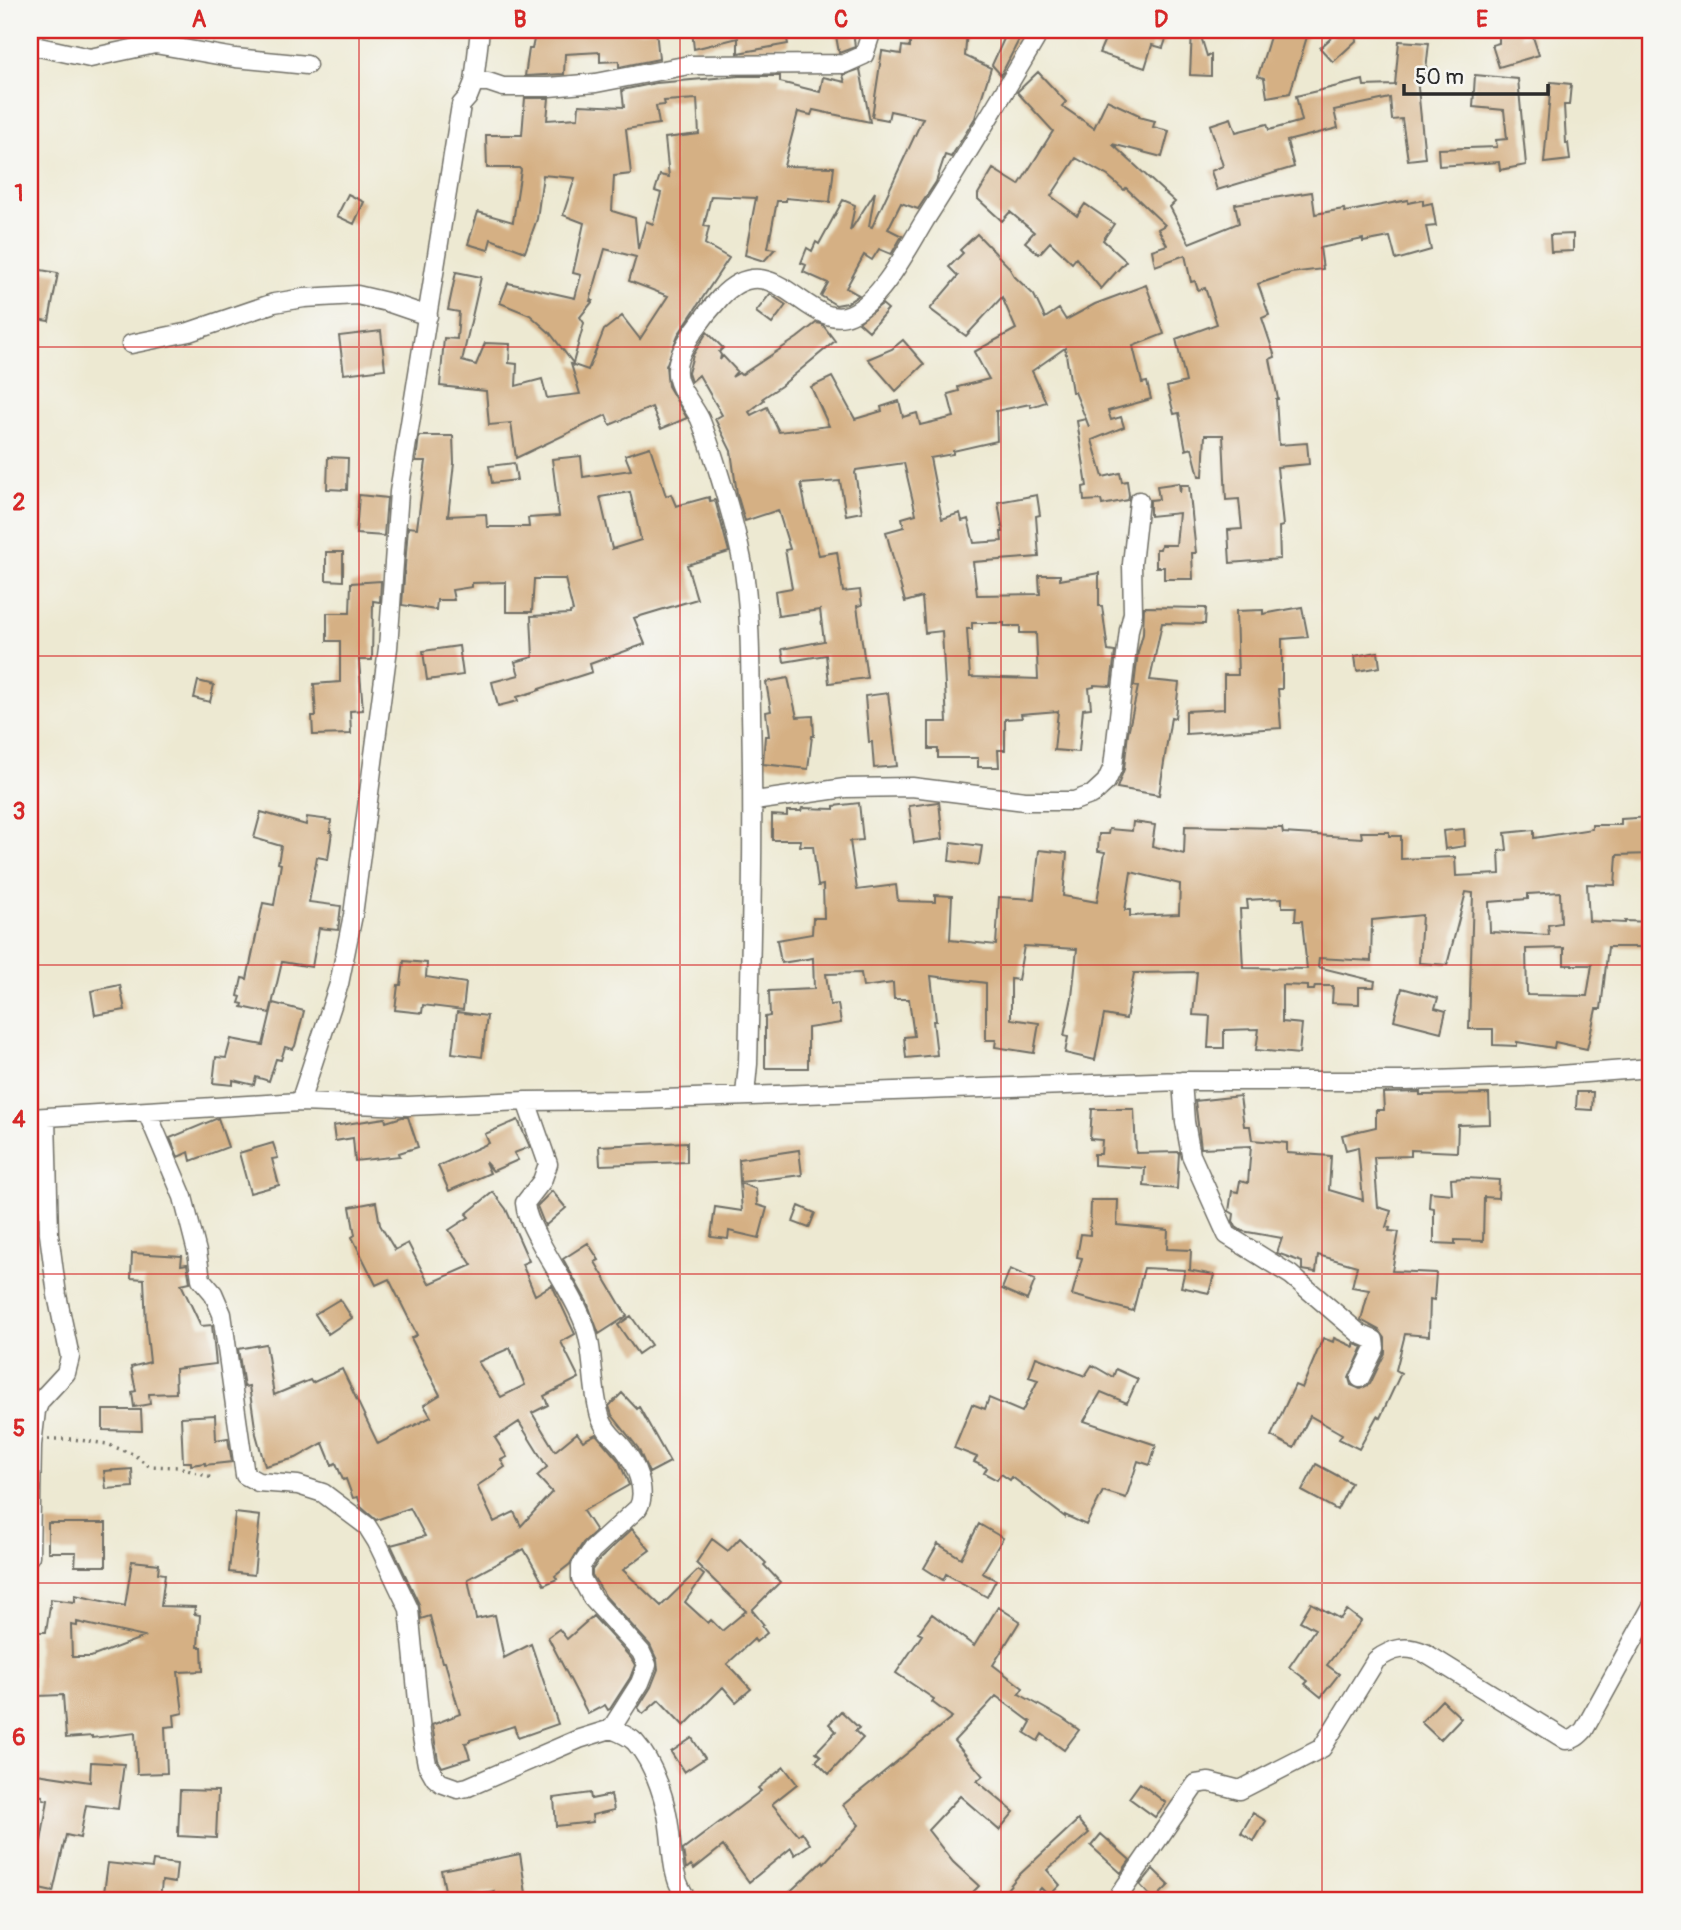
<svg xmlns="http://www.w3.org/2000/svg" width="1681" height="1930" viewBox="0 0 1681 1930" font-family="Pangolin,sans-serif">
	<rect width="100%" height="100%" fill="#f6f6f2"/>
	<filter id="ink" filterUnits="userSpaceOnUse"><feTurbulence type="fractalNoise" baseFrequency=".0143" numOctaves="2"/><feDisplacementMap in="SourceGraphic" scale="14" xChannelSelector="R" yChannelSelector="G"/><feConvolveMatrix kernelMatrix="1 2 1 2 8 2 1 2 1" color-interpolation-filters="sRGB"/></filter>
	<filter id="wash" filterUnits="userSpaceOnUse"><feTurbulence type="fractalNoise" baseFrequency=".00686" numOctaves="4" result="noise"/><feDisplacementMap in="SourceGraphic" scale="28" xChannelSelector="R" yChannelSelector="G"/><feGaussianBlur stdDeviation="1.57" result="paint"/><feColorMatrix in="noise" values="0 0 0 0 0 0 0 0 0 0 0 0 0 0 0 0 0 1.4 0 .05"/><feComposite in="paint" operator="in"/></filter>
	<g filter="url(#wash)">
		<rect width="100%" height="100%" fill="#ede9d2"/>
		<g id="blocks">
			<path fill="#d5b084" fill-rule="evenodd" d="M536,30h85v2l35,-2 3,29 -40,8v-6l-19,1v-10l-35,2 -1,20 -39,2 4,-27h3z
				M692,30h93l3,14 -50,9v-15l-44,11z
				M835,30h18l2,17 -16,6z
				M910,30h57l-2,26 26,12 -16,50 -24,39 -6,-2 -9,27 -18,27 -17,-6 -13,26 14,7 -10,17 -1,1 -12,-5 -7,11 -8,-5 -18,33 13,7 -12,8 -11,2 -15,-9 7,-13 -25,-11 3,-7 -5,-2 6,-15 5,3 4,-9 3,2 24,-44 12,5 -5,26 25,-39 -6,34 3,1 51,-109 -33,-7 -2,9 -16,-3 10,-66 19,3 1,-8 8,1z
				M1008,30h16l-23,45 -9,-10z
				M1109,30h60l-6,18 -11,-3 -7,23 -46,-15z
				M1192,30h7l8,26 4,-1v21l-21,-1z
				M1272,30h37l-19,63 -23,4 -3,-19 -6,-2z
				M1340,30h7l10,10 -24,22 -13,-14z
				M1499,30h22l-1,7 12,-3 7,21 -40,12 -7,-22 7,-2z
				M1399,41l30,2 -4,35h-8l8,80 -17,2 -6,-41 -10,1 -2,-22 -56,12 4,18 -51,13 7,26 -77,23 -6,-19 12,-5 -13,-41 21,-7 5,14 31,-8 2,6 33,-9 -6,-25 67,-16 1,6 31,-1z
				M860,69l10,53 -57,-12 -2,5 -13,-3 -14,54 50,1 -4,35 -44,-4v3h-9l-9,47 7,1 -11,12 -19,-6 11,-57 -45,-2 -7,30 5,1 -4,17 24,14 -51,77 -12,31 2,20 19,32 -26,11 -9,-22 -42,18 -4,-10 -90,43 -5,-35 -22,2 -3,-34 -46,-5 4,-48 13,1 2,-27 -11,-2 8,-38 25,5 -19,84 14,4 9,-22 25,1 -1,19 8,1 -1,22 26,-7 5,19 33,-4 -9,-30 17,6 16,-40 18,-14 18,23 28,-43 -39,-15 7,-24 -31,-8 -15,52h3l-13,16 4,6 -11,40 -23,-30 -20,-18 -30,-12 8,-20 67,15 6,-23 -8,-2 11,-50 -21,-8 12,-37 -32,-3 -6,44 -12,33 -34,-13 -3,11 -20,-6 10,-32 35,10 8,-52 -2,-2h-32l-1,-33h36l3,-37h24l-2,22 31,-2 1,-13 45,2 -2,-17 34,-7 83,-7h41v6l40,10 3,-15 22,5 -2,-7zM697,99l2,35 -34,4 4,39 -9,-2 -5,16 6,2 -8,31 -7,-3 -8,28 -3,-31 -23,-7 2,-35 17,-2 -5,-45 33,-5 -3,-18 9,-1 -1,-4z
				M1038,72l28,30 -4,4 32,22 13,-28 32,15v2l16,4 -2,6 16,4 -7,26 -50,-13 63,58 -5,5 19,36 50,-20 -4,-19 77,-12 3,22 29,-5 1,3 63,-12v3l15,-3v5l9,-2 4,23 -10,1 5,23 -35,10 -6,-23 -27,5v-3l-43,9 3,21 -32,4 -33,11 11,31 -7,3 13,39 -5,2 8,40h-2l3,46 28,-2 2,21 -32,3 6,59 -4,1 1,32 -50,4 -2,-33 14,-1 -3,-30 -13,1 -3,-65h-18l-2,41h-4l-7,-28 -6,2 -7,-37 -5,1 -7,-27 19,-5 -10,-43 41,-15 -12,-36 -7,2 -3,-9 -4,1 -6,-27 -30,11 -3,-16 15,-5 -9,-16 7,-4 -39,-37 -2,2 -16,-14 -32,-18 -25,38 26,20 8,-12 29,20 -11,16 23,21 -25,28 -25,-31 -4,5 -22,-21 -11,12 -14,-12 9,-10 -24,-20 -8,9 -24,-22v-5l15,-25 26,16 34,-54 -36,-39z
				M1475,75l43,4 8,86 -26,5 -1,-8 -60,4 -1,-17 59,-2 -1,-7 11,-1 -3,-29 -31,-3z
				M1551,82l20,2 -2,21h-5l2,38h2l2,17 -26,3z
				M348,194l16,8 -10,22 -17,-8z
				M977,234l31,32 6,10 20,19 11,23 14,-9 7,11 29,-16 51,-19 18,49 -31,12 9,37 5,-1 4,17 -43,12 3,9 10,-3 3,10 -32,13 11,37 17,-4 2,9 5,-1 2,14 -1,5 -26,5 -1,-5 -17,1 -1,-14 4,-1 -10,-65 9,-2 3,8 -14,-35h-3l-7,-44 -33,23 14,31 -15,5 -1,-3 -34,7 1,30 -44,10v3l-23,4 12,61 18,-6 2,8 6,-2 6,24 28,-2 -1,-9h2l-5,-30 39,-7 3,20 -4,1 3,41 -66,5 4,33 63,-1 -1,-19h21v5l39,-7v33h3l6,45 7,1 -4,34 -17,-1v2l-5,1 2,20 -8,1 -4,43 -25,-2 4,-39 -37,3 1,4 -17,1v31h-7l1,17h-21v-9h-40v-9h-9v-27h18l-5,-91 -17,2 -3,-36 -17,5 -19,-70 18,-5 -2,-9 14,-4 -12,-51 -48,7 -1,3 7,39 -16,3 -6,-34 -39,3 5,25 13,46 18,-3 6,40 17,-2 2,15 -5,1 10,72 -38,5 -3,-28 -42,7 -2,-13 42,-8 -4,-31 -42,6 -3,-25 17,-3 -7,-38 5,-1 -12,-39 -33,11 -8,-27 -6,-43 -16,-32 7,-4 -23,-40 -8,7 -3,-9 5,-18 14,-23 16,16 -4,4 2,3 -1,5 3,-4 14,15 -5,6 7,-4 2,2 56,-37 19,-15 6,1 13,17 -54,45 -18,12 1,2 -15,12 2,3 16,-8 12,25 50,-6 -18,-39 21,-10 23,42 27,-8 -1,-4 18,-6 4,16 14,-4 3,12 34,-8 -6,-23 11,-3 -1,-4 31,-8 -15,-27 42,-23 -14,-32 -36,39 -36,-27 28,-33 -9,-9 14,-14 -3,-3zM972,623h32v3h16v7h16l2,46 -68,-2 -3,-48h5z
				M1573,234v17l-22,1 -1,-17z
				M30,268l28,5 -9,48 -19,-3z
				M770,294l16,11 -14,19 -16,-12z
				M882,304l6,5 -19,22 -10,-9z
				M381,331l4,38 -41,5 -5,-38z
				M903,340l21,24 -28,27 -28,-32 24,-10z
				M419,436h34l1,27 -6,53 38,-2 1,13h42l-1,-9 31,-2 -7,-57 29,-3 2,21 48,-7 -6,-15 25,-8 16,49 5,-2 5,12 33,-9 1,4 5,-1 14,52 -42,13 10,34 -63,19 11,26 -55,20 2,8 -53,17 1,1 -23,7 1,4 -20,5 -6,-24 27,-7 -4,-13 18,-5 -2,-41 39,-2v-2l3,-1 -8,-32h-31l-2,33h-26v-30l-34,1v4l-20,3 2,10h-17l-1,10 -34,-5 6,-78 9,1 9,-67h-10zM630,492l11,48 -29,9 -12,-52z
				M328,457l20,1 -1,32 -20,-1z
				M514,463l3,17 -25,3 -3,-17z
				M1179,483l1,10 1,-8h8l7,68h-4l1,26h-29v-12h-8v-18h4l1,-4h15l3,-32 -29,3v-16l9,-1 -2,-13z
				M359,495l28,3 -3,38 -28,-2z
				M326,552h17v29l-17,-1z
				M381,581l-1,21 -7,-1 -1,59h-13l4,50 -13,1 1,23 -38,1 -1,-19h4l-2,-32 26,-2v-41h-13v-28h23l1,-30z
				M1144,607l62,1 -1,16 -43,-1 -12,57 29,3 -4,35 -4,-1 -12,78 -42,-7 7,-19 4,-36 10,-46 -4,-1 4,-34 5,-18z
				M1302,607l6,30 -26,2v50h-4l3,39 -95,6v-23l38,-2v-34h14l-2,-64 27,-1v4z
				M459,646l4,29 -36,5 -4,-29z
				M1378,652l2,15 -23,4 -2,-15z
				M788,678l9,39 16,-1 1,20h-2l-4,33 -45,-5 2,-28h4l-3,-24 5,-1 -5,-29z
				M198,681l16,4 -4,17 -16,-4z
				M888,693l9,73 -23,2 -2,-26h-3l-4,-46z
				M939,802l4,37 -29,4 -5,-37z
				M859,803l4,37 -13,1 7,49 39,-5 2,16 37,1v-7l17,1 -2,44 46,5 3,-48 35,2 5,-49 28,3 -4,43 34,6 8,-50 -7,-1 1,-17h9l1,-5 23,2 1,-9 22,3 -3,21 32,8 1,-28 97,2 1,5 79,5 -1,-6h28v4h12v23l54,-2 1,19 44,-2 -1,-23 8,-1 -2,-17 29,-3v8l58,-9v-4h29v-6l30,-2v37l-34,1 -2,30 -28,-1 2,37 36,2v-2l26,1v25h-43l-7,62h-5l-9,40 -32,-7 -1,6 -37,-6v4l-24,-1v-16h-24l4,-136 -7,-1 -19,73 -28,-2 3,-48 -50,5 -1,41 -52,-3 -1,9 57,14 -1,6h-15v17l-27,-1 1,-17h-18l-1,4h-6v-4l-26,-1v37l20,2 -3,30 -43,-4 3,-21 -35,1v18h-16l2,-32 -17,-1 4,-43 -63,1 -8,46 -22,-4 -9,45 -30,-7 3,-16 -4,-1 8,-39 5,-48 -53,-3 -6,34 -7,-1v40l28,4 -5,30 -39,-6 1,-7h-10v-57l-55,-7 5,45h-3l4,34 -31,3 -2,-21 10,-1 -5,-37h-15l-1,-16 -30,4 -2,-14 -35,1 4,31 8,-1 3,19 -33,5v40h-43v-51l5,-1 -1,-25 45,-2 -1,-31 -32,5 -4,-23 35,-6 1,-16h11l-1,-33 -5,1 -5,-40h-13l1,-6h-29v-25l15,1v-5h14l1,-3 32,1v-3zM1131,872l49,12 -1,30 -49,2v-6h-5zM1560,892l1,31 -13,2 1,10 -59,-3 -1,-30 39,-3v-5zM1282,898v9h14l-1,14h7l5,48 -64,-1 -3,-59h8l-1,-9zM1564,948v17h28l-5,31 -60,-1 -1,-46z
				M261,812l45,13 1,-8 24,3 -1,12h2l-4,27 -11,-2 -8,45 32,4 -3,24 -19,-2 -7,39 -30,-5 -12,51 -28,-6 1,-3 -4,-1 2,-6 -3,-1 4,-18 5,1 16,-76 11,2 7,-41 -3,-1 3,-17 -27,-8z
				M1464,829l1,17 -20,3 -2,-18z
				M951,842l31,4 -3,19 -30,-4z
				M404,961l23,2 -1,14 40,6 -3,27 -40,-5 -1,8 -27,-3 3,-25h3z
				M120,985l5,25 -30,5 -4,-24z
				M1402,988l36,10 -3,10 11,3 -5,21 -47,-12z
				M273,1003l31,8 -9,35 -2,3 -8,-2 -4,13 -5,-1 -7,22 -13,-4 -2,8 -21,-5v5l-20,-2 3,-26 10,1 5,-19 32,6z
				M457,1012l30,4 -5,41 -30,-4z
				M1420,1092v3l69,-1 1,30 -32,1 -1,27 -46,-2v6l-37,1 4,50 13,4 -5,16 4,1 -1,3 10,1 -7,39 44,2 -2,27 -4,-1 -1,37 -24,-2 -9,36 5,3 -21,45 -3,-2 -18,33 -20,-10 3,-5 -32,-18 -16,32 -23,-12 24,-51 7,3 21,-50 10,4 1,-4 20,9v-3l9,3 -14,31 2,7 9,4 10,-5 15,-31v-15l-6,-8 -18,-10 8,-30 -17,-3 5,-21 -39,-11 -2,17 -14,-2v-8l-25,-9 5,-15 -40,-7 -6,-4 -3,-6 1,-7 -5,-3 3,-20 6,1 2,-11 8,2 3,-37 -50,2 -6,-47 45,-5 4,30h6l2,14 35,3v10l44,3 -2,34 34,10 -5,-53 -12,3 -4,-15 34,-8v-17h8l-1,-17z
				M1577,1092h16l-1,18 -16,-1z
				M1092,1109h42l2,44 43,-1 -2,37 -33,-3 1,-18 -51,-3v-11h7l1,-14 -12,-1z
				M402,1117h6l10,30 -19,6 1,3 -45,5 -2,-23 -18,3 -2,-15 52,-8 1,4z
				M218,1118l10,29 -37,14 -2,-9 -11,5 -8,-19z
				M518,1120l12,27 -16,6 4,7 -25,11 -8,-9 5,11 -41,18 -11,-25 51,-23 -4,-9z
				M687,1142v20l-87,3 -1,-19z
				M273,1143l5,15 -6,1 7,26 -29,8 -11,-40z
				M799,1150l3,25 -62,7 -1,-23z
				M1466,1178l33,2 -1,18 -14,-1 -1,44 -28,-1v4l-21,-1v-35l-5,-1 1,-15 22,2 -1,-15z
				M740,1183l16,6 1,16 10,3 -8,30 -30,-7 -1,8 -17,-2 4,-30 27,4z
				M552,1191l14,17 -21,18 -8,-20z
				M493,1192l13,17 23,52 -7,3 13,31 17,-10 23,49 -14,8 18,36 -35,18 4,9 -16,8 23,38 22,-18 6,8 13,-7 23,27 10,24 -46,26 13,20 -13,12 -13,21 -15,12 2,3 -13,6 -20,-36 -56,30 8,40 19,-4 9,43 27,-14 27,80 -40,14 -4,-12 -44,14v2l-5,1 5,15 -28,9 -4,-7 -6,-35 28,-11 -15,-52h-3l-12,-46 -9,3 -2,-15 -28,-59 34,-9 -15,-28 -34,12 -15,-13 -3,-10 -5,1 -7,-19 -3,1 -7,-17 -4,2 -9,-22 -27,15 -31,8 -9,-32 -7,-48 -5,1 -6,-38 28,-5 8,51 36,-15 2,3 30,-14 36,75 53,-27 -7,-12 16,-10 -29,-57 6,-3 -28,-56 -13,6 -24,-48 3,-2 -5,-28 26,-5 4,23 15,25 13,-7 21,41 43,-19 -23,-35 20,-13 -3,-3zM510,1348l15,37 -24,12 -23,-35zM519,1422l28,45 -10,9 15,16 -31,34 -7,-14 -20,10 -17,-36 28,-19 -4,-7 6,-3 -12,-19z
				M1091,1200h27l-1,25 51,5 -1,19 24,1 -1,20h-2l26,5 -5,18 -28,-6 4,-17 -41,-2 -11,43 -61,-16 10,-37 -5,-1 4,-23 9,1z
				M799,1206l16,7 -6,15 -16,-6z
				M588,1243l11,17 -4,2 32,54 -28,18 -12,-32 -24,-43z
				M132,1253l50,3 -1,9 6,-1 3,18 -9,2 20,42 11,-1 4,39 -41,5 1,24 -27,1 1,10 -16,3 -2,-15 4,-1 -5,-24 19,-5 -4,-37 -2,-46 -13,-1z
				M1010,1269l25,11 -8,20 -25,-11z
				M340,1299l12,19 -24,16 -13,-20z
				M631,1316l20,29 -13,9 -20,-29z
				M1036,1357l49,19 7,-11 21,12 3,-8 22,10 -11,24 -26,-11 -17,29 72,24 -6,20 -12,-4 -12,37 -23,-7 -17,34 -21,-10v2l-53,-40 -2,3 -9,-6 -4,6 -13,-7 3,-5 -13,-6 3,-5 -23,-9 18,-44 13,5 4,-11 33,14 16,-32 -9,-3z
				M622,1393l15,16 2,-2 31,55 -21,11 -11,-25 -26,-33 -3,-9z
				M103,1410h38l1,21 -39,-1z
				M215,1415l1,25 12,-2 4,24 -27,3v-2l-14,2v-3h-8l-2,-45z
				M1316,1464l35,19 -14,27 -35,-19z
				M132,1469l1,18 -27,2 -2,-18z
				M235,1513l25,3 -6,59 -25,-3z
				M48,1523h58v43h-31l1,-14h-28z
				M979,1524l24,14 -21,35 14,7 -9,17 -41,-23 -3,6 -19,-12 14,-24 23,14z
				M632,1529l18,21 -27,20 38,36 37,-36 6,5 -19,27 23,21 3,-3 11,11 24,-20 -50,-48 16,-24 16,12 12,-13 26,25 -2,2 16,17 -28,28 12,15 -2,1 5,7 -11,9 -2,-3 -27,25 24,25 -15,13 -13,-15 -39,39 -25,-26 -16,14 -5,-6 13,-21 7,-18 -1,-9 -7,-15 -44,-48 -14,-22v-5l9,-12z
				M132,1561l27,3 -1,9 7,1 -4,32 34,1 -1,7 6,1 -2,32h4l1,24 -25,1 5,41 -9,2 1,11 -10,1 2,46 -30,1 -2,-41 -43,5v-2l-26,2 -3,-43 -26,1 1,-64h8l5,-33 24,3v-7l50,11zM77,1622l67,15 -53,20h-19l-1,-32 6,1z
				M1311,1603l29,16 7,-9 14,11 -34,44 12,9 -18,23 -16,-13 3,-3 -19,-14 26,-38 -15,-8z
				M998,1607l22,14 -27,44 30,23 -4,6 43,24 17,12 -15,20 -22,-16 -4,7 -13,-8 6,-11 -35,-26 -42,45 29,35 -6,5 37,31 -15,18 -39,-34 -32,34 25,32 26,24 -14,14h-184l42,-39 1,2 35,-38 -16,-20 109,-88 -20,-15 2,-3 -38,-26 26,-38 -4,-2 14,-19 42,32z
				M593,1616l38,42 4,7 -5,13 -20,31 -2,1 -3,-5 -17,9 -40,-77 11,-8 8,10z
				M1442,1700l19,18 -21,22 -19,-18z
				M841,1711l18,17 -4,3 8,7 -34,36 -13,-13 5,-5 -5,-4 20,-21 -7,-7z
				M692,1738l13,20 -21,14 -13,-20z
				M91,1762l33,2 -6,45 -32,-4 -6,33 -14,-3 -13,57 -23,-5v-36l9,3 9,-54 -5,-1v-3l-13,-1v-22l60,9z
				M784,1767l13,17 -25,20 26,31 4,-3 8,12 -15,11 -4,-7 -42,34 -26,-36 -29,23 -3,-4 -5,4 -3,-19 78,-59 -3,-3z
				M1140,1783l26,20 -11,14 -26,-19z
				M180,1790l38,1 -2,47 -38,-2z
				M590,1793l1,6 20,-4 3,15 -22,5 1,7 -37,4 -2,-28z
				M1253,1813l13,8 -12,20 -13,-8z
				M1078,1820l11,13 -42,37 13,15 -11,11 -8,-8 -10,12h-33l20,-24z
				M1101,1834l29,26 -9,13 -30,-27z
				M520,1854l7,46h-32l-1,-9 -47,9 -6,-30z
				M153,1861l24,3 -2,19 -13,-2 -2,19h-57l5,-37 44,5z
				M1153,1869l16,16 -15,15 -14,-15z"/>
		</g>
	</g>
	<g filter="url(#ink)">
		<use href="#blocks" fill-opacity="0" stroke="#6f6e65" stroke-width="2"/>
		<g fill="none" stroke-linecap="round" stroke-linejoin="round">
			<defs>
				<path id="street" d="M30,45l60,13 65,-14 80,14 72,7
					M474,82l6,-52
					M131,344l58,-12 85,-29 30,-5 53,-3 30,7 41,14
					M754,801l91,-13 67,-1 113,14h49l19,-7 13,-12 7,-15 16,-137 4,-17 -1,-49 7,-63
					M1182,1081l3,41 6,33 36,80 64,40 69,59 14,6 1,8 -15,30
					M745,1095l3,-31c3,-117 6,-234 3,-351 -1,-51 0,-103 -9,-153 -7,-35 -18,-71 -29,-105 -4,-11 -8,-24 -13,-36 -8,-16 -25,-33 -23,-51 1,-20 30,-56 43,-70 54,-58 87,36 131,16 30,-13 57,-66 74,-94 38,-59 74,-119 110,-180l3,-10
					M300,1102l39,-118 14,-69 35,-267 11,-156 62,-387 7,-8 6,-15h14l15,5h46l47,-4 93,-18 155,-1 20,-9 8,-25
					M147,1112l36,85 14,55 4,27 12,14 9,21 23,161 13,7 40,3 25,8 44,33 10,16 32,67 12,123 6,32 8,14 6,5 17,6 10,-2 111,-48 32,-10 29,-46 7,-18 -6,-13 -49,-54 -11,-20v-12l11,-16 46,-42c10,-17 -3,-45 -14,-59 -8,-10 -19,-18 -23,-30 -11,-32 -5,-69 -19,-101 -12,-28 -30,-53 -44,-80 -6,-12 -12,-22 -13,-35l17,-22 6,-17 -22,-63
					M30,1118l270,-16 108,4 118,-5 109,-1 547,-19h223l141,-5 105,-8
					M30,1556l2,-111 4,-34 4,-10 26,-28 4,-16 -13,-62 -8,-61 -3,-116
					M611,1729c8,3 18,7 24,13 20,22 32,62 35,91 3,25 2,47 18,67
					M1116,1900l80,-116 13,-2 31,8 82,-42 54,-88c17,-12 30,-15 49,-7l141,87c9,0 13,-5 18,-10l67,-122"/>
			</defs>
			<use href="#street" stroke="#6f6e65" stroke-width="21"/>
			<path stroke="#6f6e65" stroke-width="3.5" stroke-dasharray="2 5" stroke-linecap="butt" d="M48,1439h24l35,5 26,10 16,12 30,1 33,11"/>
			<use href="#street" stroke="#fff" stroke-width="18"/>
		</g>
	</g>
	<path fill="none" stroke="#d62828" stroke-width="2" stroke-opacity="0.55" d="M359,30v1870M680,30v1870M1001,30v1870M1322,30v1870M30,347h1621M30,656h1621M30,965h1621M30,1274h1621M30,1583h1621"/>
	<rect width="1681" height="1930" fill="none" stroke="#f6f6f2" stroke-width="77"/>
	<path d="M1404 84v10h144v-10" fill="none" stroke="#2b2b2b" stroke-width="3.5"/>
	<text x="1415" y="84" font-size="21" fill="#2b2b2b" stroke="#f6f6f2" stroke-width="5" paint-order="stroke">50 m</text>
	<rect x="38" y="38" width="1604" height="1854" fill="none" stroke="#d62828" stroke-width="2.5"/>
	<g font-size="23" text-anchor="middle" font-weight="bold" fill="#d62828">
		<text x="199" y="27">A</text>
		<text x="520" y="27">B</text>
		<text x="841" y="27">C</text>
		<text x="1161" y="27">D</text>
		<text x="1482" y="27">E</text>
		<text x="19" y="201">1</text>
		<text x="19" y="510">2</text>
		<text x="19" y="819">3</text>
		<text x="19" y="1127">4</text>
		<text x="19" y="1436">5</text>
		<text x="19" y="1745">6</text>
	</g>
</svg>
